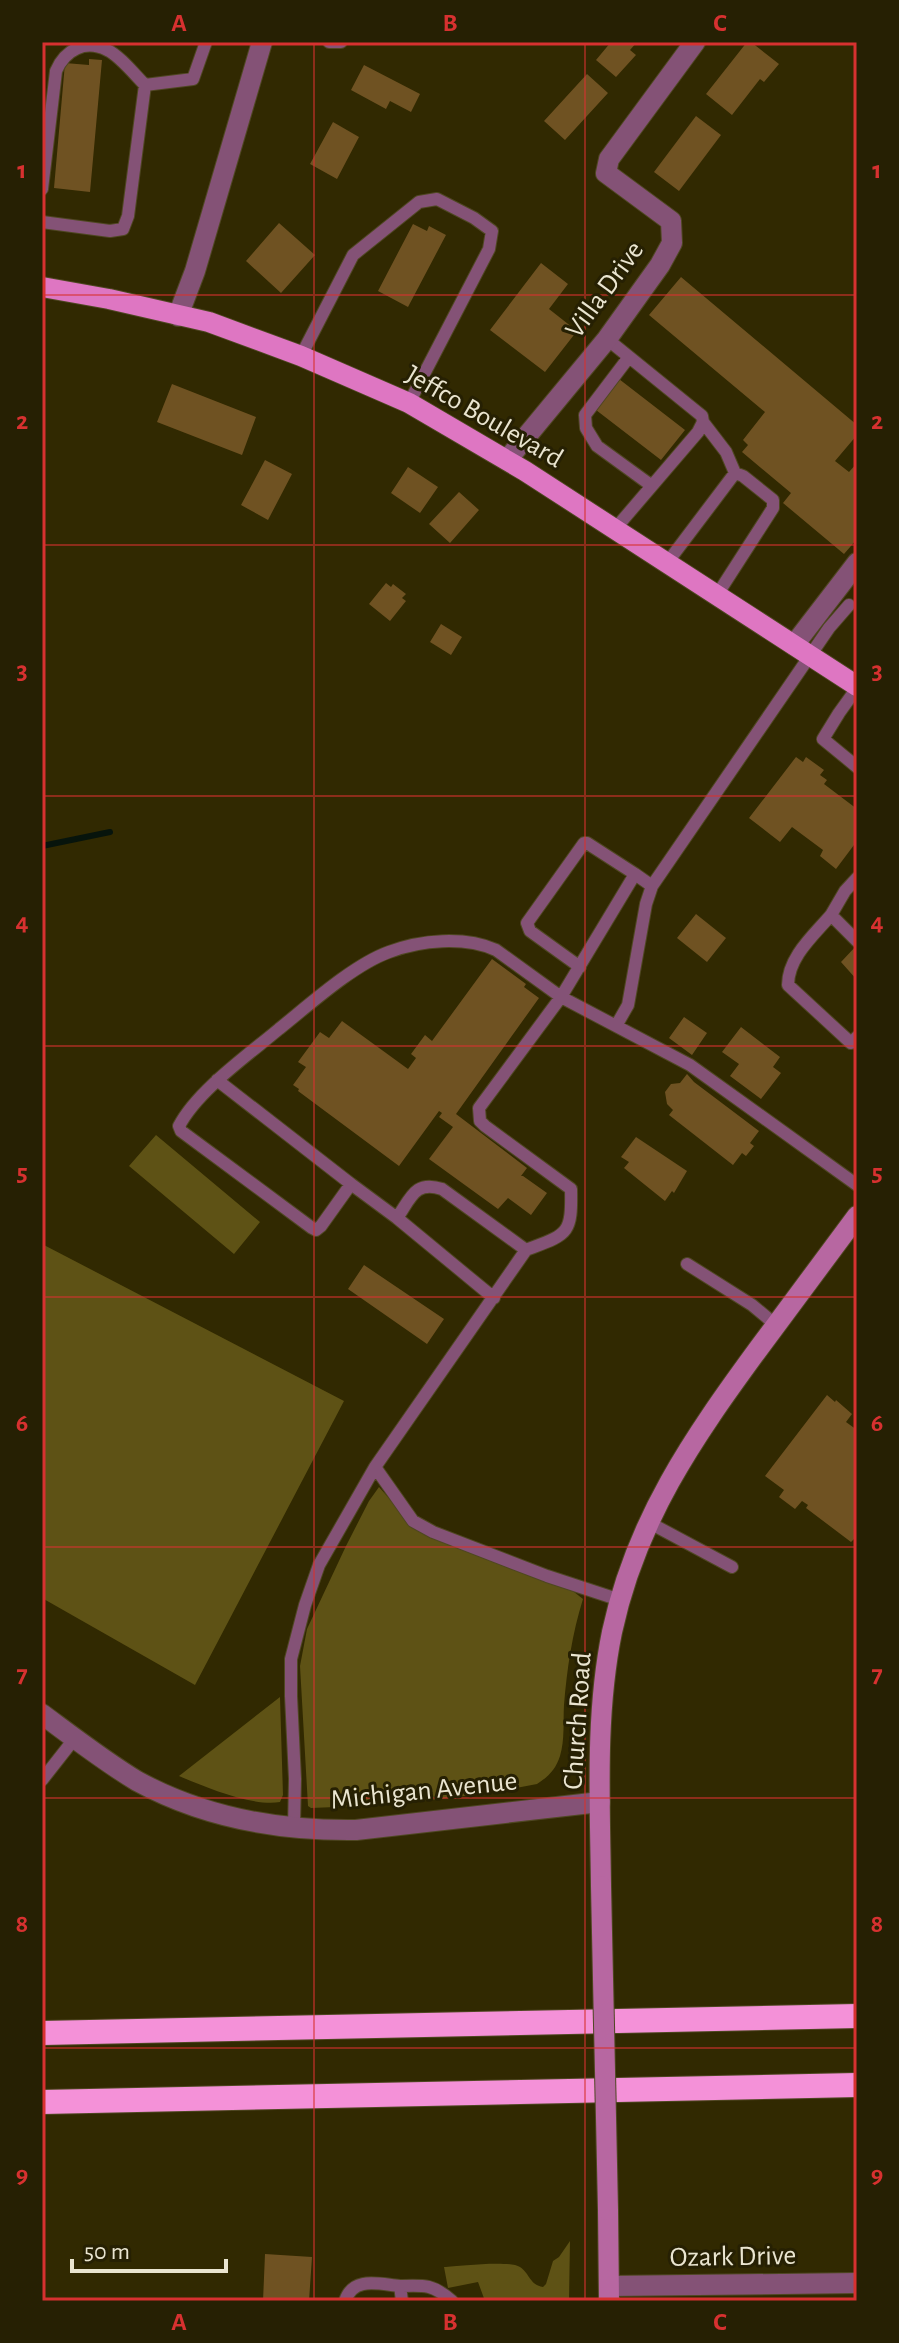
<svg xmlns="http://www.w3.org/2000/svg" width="899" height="2343" viewBox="0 0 899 2343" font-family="'Alegreya Sans',sans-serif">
	<rect width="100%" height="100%" fill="#312901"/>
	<path fill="#5e5215" d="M156,1135l104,87 -26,32 -105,-88z
		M42,1244l302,157 -149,284 -153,-87z
		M379,1487l39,44 151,57 14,11c-11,35 -16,70 -19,106 -1,16 1,35 -4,51 -4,13 -12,21 -23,28 -74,15 -151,22 -226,24l-3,-2 -8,-140 7,-37 39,-83 23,-45z
		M280,1697l3,98 -3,7c-27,5 -75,-15 -101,-26z
		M570,2241l-1,60h-84l-7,-19 -30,6 -4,-21c15,-1 65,-7 76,0 10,7 10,18 23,20l3,-3 7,-23 6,-4z"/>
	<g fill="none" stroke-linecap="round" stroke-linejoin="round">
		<path stroke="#07140c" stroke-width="6" d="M42,846l68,-14"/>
	</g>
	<path fill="#6f5222" d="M611,42h26l-7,8 6,5 -20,22 -20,-17z
		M747,42h4l28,22 -15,18 -4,-3 -28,36 -26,-21z
		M89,59l13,1 -12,132 -36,-4 11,-125 24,2z
		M364,65l56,29 -9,18 -21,-11 -4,8 -35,-19z
		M587,74l21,19 -43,47 -21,-19z
		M696,116l25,19 -42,56 -25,-19z
		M333,122l26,15 -22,42 -27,-15z
		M279,223l36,32 -34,38 -35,-32z
		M413,224l14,7 2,-5 17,9 -38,72 -30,-16z
		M541,263l27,21 -19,25 28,22 -32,41 -55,-42z
		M681,277l176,148v10l-22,26 14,11 8,-9v76l-13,15 -61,-51 8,-10 -49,-41 6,-7 -5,-5 22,-28 -116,-97z
		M619,379l66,51 -24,30 -65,-50z
		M172,384l84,33 -14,38 -85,-33z
		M265,460l27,14 -24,46 -27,-15z
		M408,467l30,20 -18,26 -29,-20z
		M459,492l20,18 -29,33 -21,-19z
		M386,583l5,4 2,-3 13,10 -4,4 4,3 -16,20 -21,-17z
		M441,624l21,13 -11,18 -21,-13z
		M796,757l7,5 3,-5 18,13 -4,5 7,5 -3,4 33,25v32l-21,28 -16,-13 3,-6 -31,-23 -12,15 -31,-24z
		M696,914l30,24 -19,24 -30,-24z
		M857,945v35l-16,-18z
		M492,959l34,25 -2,3 15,11 -83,116 71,54 -6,8h2l24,17 -16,22 -23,-17 -10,11 -69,-50 24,-32 -14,-10 3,-4 -3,-2 -40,55 -101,-75 1,-2 -6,-4 13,-18 -8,-5 22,-30 9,6 13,-17 66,48 8,-11 -5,-4 14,-19 7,6z
		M684,1017l23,16 -15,22 -23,-17z
		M741,1027l39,30 -7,10 8,6 -20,26 -31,-23 9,-12 -17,-12z
		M687,1074l7,8 65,49 -9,12 4,3 -8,10 -4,-3 -9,12 -64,-50 4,-5 -6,-6 -2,-12 6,-8 9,-1z
		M636,1137l51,34 -13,22 -2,-2 -7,10 -41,-33 5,-6 -8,-5z
		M364,1265l80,54 -17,25 -79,-55z
		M827,1395l8,7 1,-2 16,14 -6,8 11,8v112l-3,-3 -3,3 -45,-34 2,-3 -6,-4 -7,8 -16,-12 5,-7 -19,-14z
		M265,2254l47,3 -3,44h-46z"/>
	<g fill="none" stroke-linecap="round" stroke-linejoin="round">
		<defs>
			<path id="service" d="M329,42h12
				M42,189l14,-118c9,-21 29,-32 51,-21 12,5 28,25 38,35
				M42,222l68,9 13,-2 5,-13 17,-131 48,-6 13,-37
				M607,339l95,77 1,6 -5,10 -83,97
				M301,356l52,-101 66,-53 18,-3 37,19 18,13 -3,18 -80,154
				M629,357l-44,58 1,13 11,18 55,40
				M703,422l23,30 9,21
				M667,563l68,-90 8,3 30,24v8l-56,87
				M857,688l-18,25 -16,26 34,28
				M857,878l-12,13 -14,24 26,26
				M831,915c-17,20 -43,42 -43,70l63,58 6,-6
				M580,967l-50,-36 -3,-8 57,-80h3l48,31
				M616,1026l12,-21 18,-101 6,-18 177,-258 20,-23
				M217,1080l134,104
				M397,1218c14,-20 18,-38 45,-29l84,61
				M687,1264l65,41 24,20
				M494,1298l-97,-80 -46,-34 -30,42 -5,4 -4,-2 -131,-97 -2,-5c18,-35 69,-71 100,-97 30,-24 74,-64 110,-77 32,-12 75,-16 107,-2l65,47 129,68 167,120
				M375,1467l38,54 20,11 114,44 73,24
				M648,1522l84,45
				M42,1780l33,-42
				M294,1828l1,-49 -4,-83v-37l14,-54 14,-40 56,-98 151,-217c42,-16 46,-15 45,-61l-86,-63 -5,-5 -1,-13 82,-111 74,-123 17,12
				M400,2286c24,-1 33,-2 52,15
				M345,2301c8,-25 33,-17 55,-15l2,15"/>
			<path id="minor" d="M507,460l100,-121 53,-74 12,-22 -1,-22 -65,-48 3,-14 86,-117
				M794,645l63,-82
				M609,2286l248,-3"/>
			<path id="tertiary" d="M178,316l17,-45 67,-229
				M42,1714c31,23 62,47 95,67 68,37 143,50 219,49l244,-28"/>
			<path id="secondary" d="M601,1886c-1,-84 -6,-171 11,-254 24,-112 81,-194 147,-284 33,-44 65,-88 98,-132
				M608,2210l1,91"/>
			<path id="primary" d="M42,287l67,12 100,23 92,34 108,47 116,68 332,215"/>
			<path id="motorway" d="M42,2033l815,-17
				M42,2102l815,-17"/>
		</defs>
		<use href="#service" stroke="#4f4722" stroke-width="14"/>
		<use href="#minor" stroke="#4f4722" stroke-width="22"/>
		<use href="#tertiary" stroke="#4f4722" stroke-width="22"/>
		<use href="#secondary" stroke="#4f4722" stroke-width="22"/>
		<use href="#primary" stroke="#4f4722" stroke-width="22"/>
		<use href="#motorway" stroke="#4f4722" stroke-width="26"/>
		<use href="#service" stroke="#845276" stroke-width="12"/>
		<use href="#minor" stroke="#845276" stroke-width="20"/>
		<use href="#tertiary" stroke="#845276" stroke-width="20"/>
		<use href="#secondary" stroke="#b767a1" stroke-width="20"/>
		<use href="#primary" stroke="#de76c2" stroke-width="20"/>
		<use href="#motorway" stroke="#f491d8" stroke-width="24"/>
		<defs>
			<path id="secondary-bridge" d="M601,1886l7,324"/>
		</defs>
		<use href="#secondary-bridge" stroke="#4f4722" stroke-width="22" stroke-linecap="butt"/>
		<use href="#secondary-bridge" stroke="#b767a1" stroke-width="20"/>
	</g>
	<path fill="none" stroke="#d73130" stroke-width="2" stroke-opacity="0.55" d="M314,42v2259M585,42v2259M42,295h815M42,545h815M42,796h815M42,1046h815M42,1297h815M42,1547h815M42,1798h815M42,2048h815"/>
	<g text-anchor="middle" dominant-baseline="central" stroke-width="6" stroke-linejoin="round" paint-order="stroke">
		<g font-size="28" fill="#eae5d0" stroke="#262003">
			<text transform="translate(605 290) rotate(-54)">Villa Drive</text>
			<text transform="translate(484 417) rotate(30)">Jeffco Boulevard</text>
			<text transform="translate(578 1721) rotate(-86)">Church Road</text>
			<text transform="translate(424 1791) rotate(-6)">Michigan Avenue</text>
			<text transform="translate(733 2257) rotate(-1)">Ozark Drive</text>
		</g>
	</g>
	<rect width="899" height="2343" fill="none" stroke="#262003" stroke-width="88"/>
	<path d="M72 2259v12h154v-12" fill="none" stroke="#eae5d0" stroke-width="4"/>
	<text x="84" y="2259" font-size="24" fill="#eae5d0" stroke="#262003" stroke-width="6" paint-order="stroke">50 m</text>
	<rect x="44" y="44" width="811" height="2255" fill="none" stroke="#d73130" stroke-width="3"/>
	<g font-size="26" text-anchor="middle" font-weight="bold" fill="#d73130">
		<text x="179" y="31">A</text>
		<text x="450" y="31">B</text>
		<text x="720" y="31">C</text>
		<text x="22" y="178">1</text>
		<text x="877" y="178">1</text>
		<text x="22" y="429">2</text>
		<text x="877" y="429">2</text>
		<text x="22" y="679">3</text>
		<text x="877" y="679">3</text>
		<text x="22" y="930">4</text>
		<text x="877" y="930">4</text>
		<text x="22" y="1181">5</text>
		<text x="877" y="1181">5</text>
		<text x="22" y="1431">6</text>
		<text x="877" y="1431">6</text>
		<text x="22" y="1682">7</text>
		<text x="877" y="1682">7</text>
		<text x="22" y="1932">8</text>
		<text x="877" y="1932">8</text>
		<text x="22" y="2183">9</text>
		<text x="877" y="2183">9</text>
		<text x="179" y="2330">A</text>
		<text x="450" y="2330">B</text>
		<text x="720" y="2330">C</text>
	</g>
</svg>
